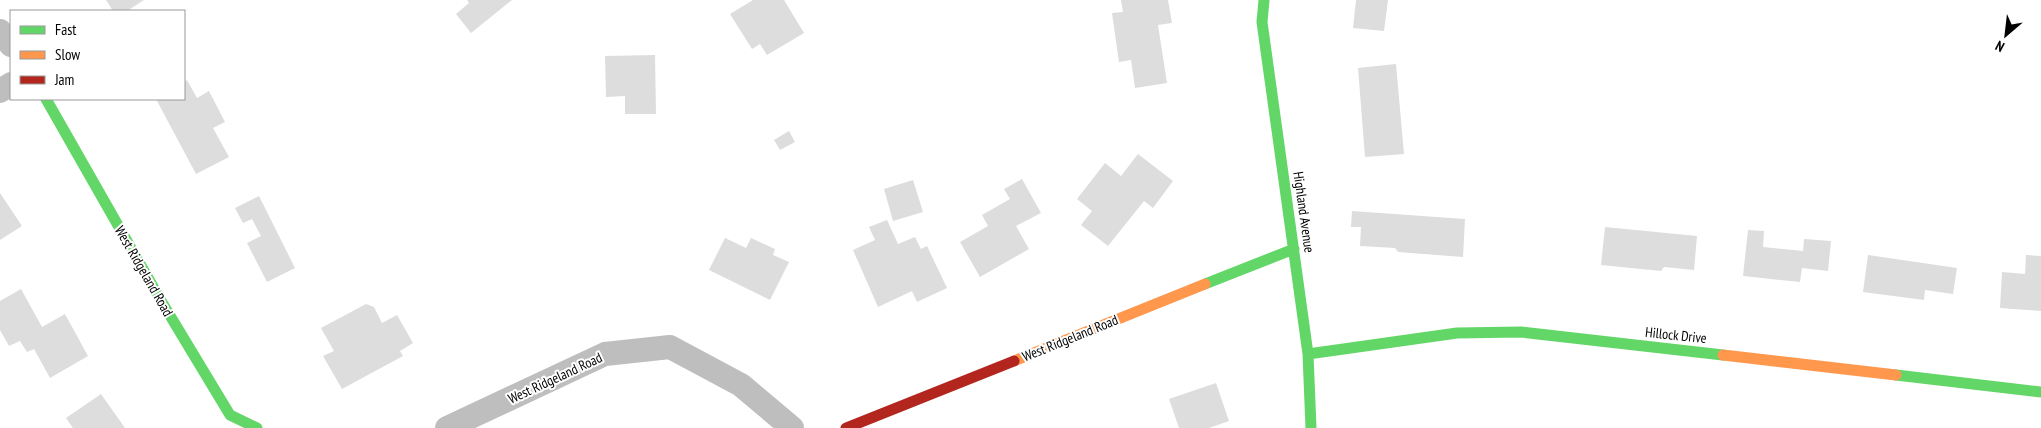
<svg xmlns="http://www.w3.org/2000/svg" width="2041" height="428" viewBox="0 0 2041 428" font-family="'PT Sans Narrow',sans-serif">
	<rect width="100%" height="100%" fill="#fff"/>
	<path fill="#ddd" d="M106,0h38l-17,11h-14z
		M467,0h45l-41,33 -15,-19 13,-11z
		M753,0h31l20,33 -37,22 -7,-11 -8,5 -22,-35z
		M1121,0h47l4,23 -14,2 9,58 -32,5 -4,-28 -12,2 -7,-49 11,-1z
		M1356,0h32l-4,31 -31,-3z
		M655,55l1,59h-31v-18l-19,1 -1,-41z
		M1396,64l8,90 -39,3 -7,-89z
		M187,80l10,18 12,-7 16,31 -12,6 16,29 -33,17 -40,-75h28v-17z
		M789,131l6,11 -15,8 -6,-10z
		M1138,154l35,27 -20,27 -9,-7 -36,45 -27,-21 11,-14 -15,-12 28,-36 16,13z
		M1022,179l19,34 -25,13 13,23 -49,28 -20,-35 28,-16 -6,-11 28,-16 -6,-10z
		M913,180l10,32 -30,9 -9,-32z
		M0,193l22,33 -22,14z
		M259,196l36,72 -28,14 -20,-39 14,-7 -9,-17 -9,4 -8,-15z
		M1352,211l113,8 -2,38 -65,-5 -3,-4 -35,-2 1,-19h-10z
		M887,220l11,24 17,-7 6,12 6,-3 20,42 -30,14 -5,-11 -34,16 -25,-57 22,-10 -6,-13z
		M1605,227l92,9 -3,34 -30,-3 -3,4 -60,-6z
		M1748,230l16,1 -1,16 40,4 1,-12 27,2 -3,30 -26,-3 -2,14 -57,-6z
		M725,238l21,10 5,-10 24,11 -2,6 16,7 -19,38 -61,-30z
		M1868,255l89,13 -4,26 -28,-4 -1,10 -61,-8z
		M2026,255l15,1v55l-41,-3 2,-36 23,2z
		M21,289l21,38 23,-13 23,42 -38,22 -16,-29 -7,3 -7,-11 -11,5 -9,-16v-29z
		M366,304l8,3 8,16 15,-8 16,28 -13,8 3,5 -61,33 -19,-33 11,-5 -13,-23z
		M1216,383l13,38 -20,7h-30l-10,-29z
		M101,394l24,34h-52l-7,-10z"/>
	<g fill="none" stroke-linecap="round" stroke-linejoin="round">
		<path stroke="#bebebe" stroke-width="24" d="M0,31l11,14
			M0,91l11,-7
			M447,428l158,-74 65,-7 71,38 51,43"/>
		<path stroke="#63d668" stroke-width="11" d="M1264,0l-2,22 46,332 3,74
			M46,99l114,200 70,116 27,13
			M1205,284l89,-35
			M1308,354l149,-21 64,-1 202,23
			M1896,375l145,17"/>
		<path stroke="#ff974d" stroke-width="11" d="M1723,355l173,20
			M1014,361l191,-77"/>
		<path stroke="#b3261e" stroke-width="11" d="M846,428l168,-67"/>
	</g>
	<g text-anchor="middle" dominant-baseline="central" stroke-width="4" stroke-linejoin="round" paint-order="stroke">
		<g font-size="14" fill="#000" stroke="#fff">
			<text transform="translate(1304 212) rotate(82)">Highland Avenue</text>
			<text transform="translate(144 271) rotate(60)">West Ridgeland Road</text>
			<text transform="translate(1676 335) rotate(6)">Hillock Drive</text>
			<text transform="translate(1070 338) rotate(-22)">West Ridgeland Road</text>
			<text transform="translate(555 378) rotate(-25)">West Ridgeland Road</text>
		</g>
	</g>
	<rect x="10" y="10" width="175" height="90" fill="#ffffff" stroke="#999999"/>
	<rect x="20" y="26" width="25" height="8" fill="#63d668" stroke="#999999"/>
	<text x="55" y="35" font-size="15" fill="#000000">Fast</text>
	<rect x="20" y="51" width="25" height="8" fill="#ff974d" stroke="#999999"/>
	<text x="55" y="60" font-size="15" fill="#000000">Slow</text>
	<rect x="20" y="76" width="25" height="8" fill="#b3261e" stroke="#999999"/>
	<text x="55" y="85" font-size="15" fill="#000000">Jam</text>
	<g transform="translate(2006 35) rotate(208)" stroke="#ffffff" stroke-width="4" paint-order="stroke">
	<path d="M0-4L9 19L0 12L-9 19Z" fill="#000000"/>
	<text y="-8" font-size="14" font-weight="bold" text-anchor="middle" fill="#000000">N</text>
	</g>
</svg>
